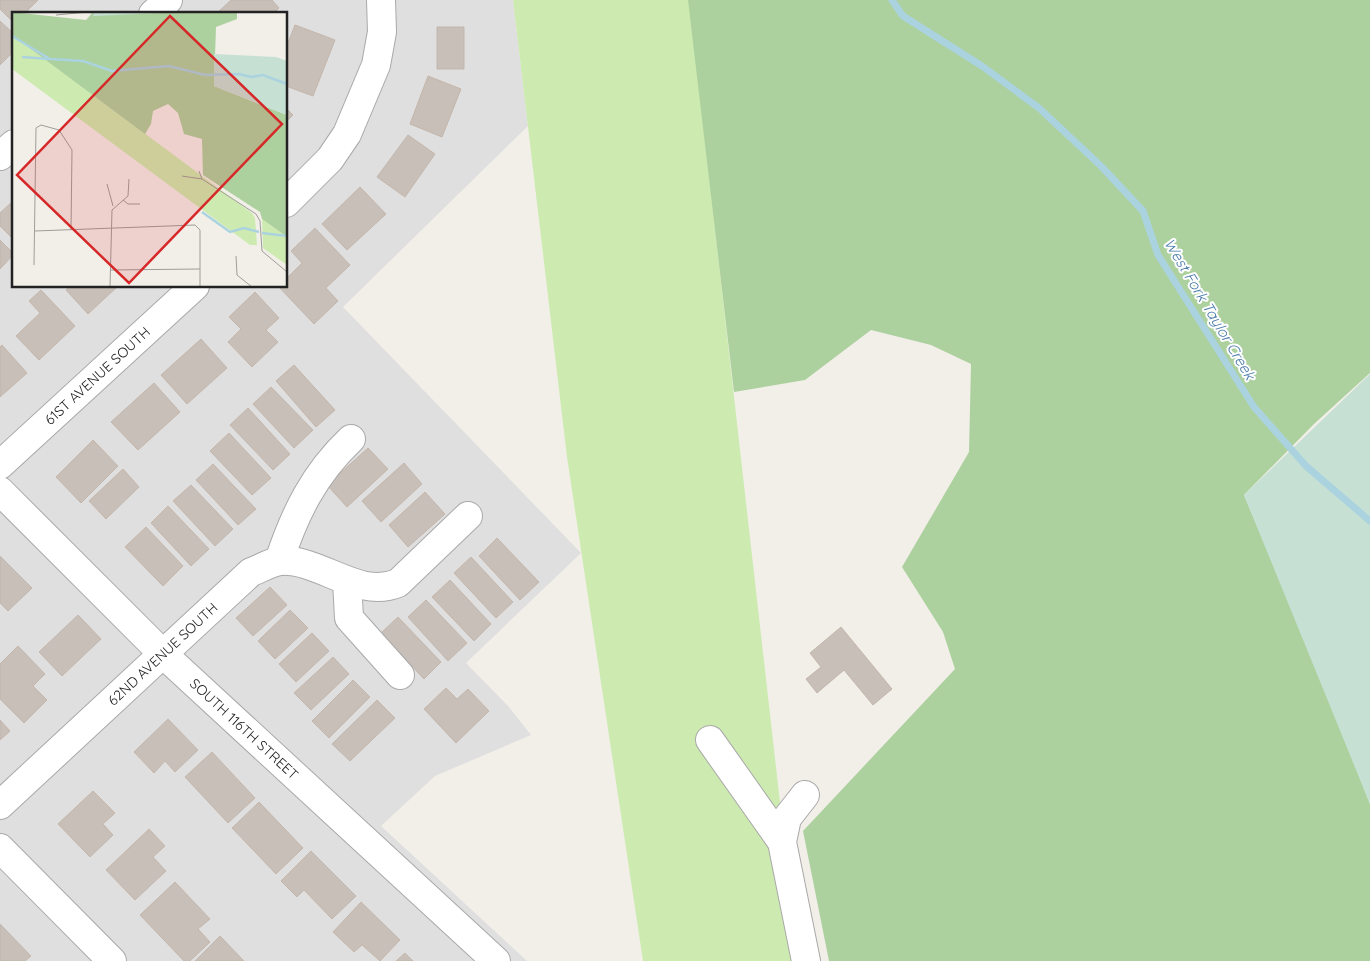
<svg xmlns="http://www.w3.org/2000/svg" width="1370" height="961" viewBox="0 0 1370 961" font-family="Quicksand,sans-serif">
	<rect width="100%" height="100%" fill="#f2efe9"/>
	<path fill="#e0dfdf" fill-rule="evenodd" d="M0,0h513l15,126 -185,181 238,246 -115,110 43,44 22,28 -96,41 -54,50 146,135h-527zM14,14h272v272h-272z"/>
	<path fill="#cdebb0" d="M513,0h176l109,961h-155l-76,-504z"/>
	<path fill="#add19e" d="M688,0h682v373l-56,51 -70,71 62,147 64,162v157h-541l-26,-130 152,-162 -12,-37 -41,-65 67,-115 2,-88 -40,-19 -60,-15 -66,50 -71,12z"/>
	<path fill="#c6e0d4" d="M1370,374v430l-126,-309z"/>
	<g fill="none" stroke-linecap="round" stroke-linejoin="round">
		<path stroke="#aad3df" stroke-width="7" d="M892,0l11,16 79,50 57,42 62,58 42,45 15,44 96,152 52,59 64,55"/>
	</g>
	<path fill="#c7bfb8" stroke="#c4b6ab" d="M0,0h38l-14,14h-10v9l-14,-14z
		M231,0h41l7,8 -6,6h-57z
		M0,21l14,13v17l-14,14z
		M295,25l40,15 -22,56 -27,-10v-38z
		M437,27h27v42h-27z
		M428,76l33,13 -19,48 -32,-13z
		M286,108l7,7 -7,7z
		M408,135l27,19 -30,43 -28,-20z
		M360,187l26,27 -39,36 -25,-26z
		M14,200v40l-14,-14v-13z
		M315,228l35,37 -24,23 12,13 -24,23 -36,-38h8v-7l16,-16 -11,-12z
		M0,240l14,14 -14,15z
		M70,286h48l-30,28 -22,-24z
		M41,290l34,36 -36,34 -23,-24 24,-23 -11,-12z
		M255,292l24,26 -13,12 12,12 -26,25 -24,-25 13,-13 -12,-12z
		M201,339l26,29 -40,36 -26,-29z
		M2,345l25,28 -27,24v-50z
		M294,365l41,45 -19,17 -40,-46z
		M154,383l26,29 -42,38 -27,-28z
		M271,387l42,43 -19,18 -41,-44z
		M248,408l42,46 -17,16 -43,-45z
		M229,433l42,45 -19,17 -42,-44z
		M93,440l25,26 -37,37 -25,-26z
		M368,448l20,21 -41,38 -20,-22z
		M404,463l18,21 -41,38 -19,-21z
		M213,464l43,45 -18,16 -42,-45z
		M123,469l16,18 -33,32 -17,-18z
		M191,485l42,44 -18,17 -42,-45z
		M425,492l20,22 -37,33 -19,-22z
		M168,506l41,43 -18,17 -40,-43z
		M146,527l37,39 -20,20 -38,-39z
		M497,538l42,44 -19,18 -41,-44z
		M0,556l32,32 -24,23 -8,-8z
		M471,557l42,45 -17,16 -42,-45z
		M450,580l41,44 -17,17 -42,-44z
		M270,587l17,18 -34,31 -17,-18z
		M426,600l41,43 -19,18 -40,-44z
		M290,610l18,18 -33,31 -17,-18z
		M78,615l23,24 -39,37 -23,-24z
		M398,617l43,45 -17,17 -43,-46z
		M841,627l51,62 -19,16 -29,-35 -27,23 -11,-14 15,-12 -11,-14z
		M312,633l17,18 -33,31 -17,-18z
		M18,646l27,28 -12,12 14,14 -23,23 -24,-24v-35z
		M333,657l16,17 -38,36 -17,-17z
		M353,680l17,17 -41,41 -17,-17z
		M446,688l11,11 11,-10 21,22 -33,32 -32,-34z
		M377,700l18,18 -45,43 -18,-17z
		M168,719l30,31 -23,22 -10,-11 -11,12 -20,-21z
		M0,720l10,11 -10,9z
		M212,752l43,46 -27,25 -43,-46z
		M93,791l22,22 -12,11 10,11 -23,22 -32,-33z
		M259,802l44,46 -27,26 -44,-46z
		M149,829l16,17 -12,11 13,14 -31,29 -29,-30z
		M311,851l45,45 -24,23 -28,-29 -7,7 -16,-16z
		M175,882l35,37 -12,10 12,13 -20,19h-6l-44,-46z
		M361,902l39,38 -20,21 -18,-16 -8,7 -21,-20z
		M0,924l31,32 -6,5h-25z
		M220,936l24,25h-49z
		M405,953l8,8h-17z"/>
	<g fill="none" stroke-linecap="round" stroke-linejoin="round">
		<defs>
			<g id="minor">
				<path d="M153,14l15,-14"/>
				<path d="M0,156l14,-12"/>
				<path d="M286,203l44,-44 17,-25 29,-69 6,-33 -1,-32"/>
				<path id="s1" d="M0,465l195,-179"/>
				<path id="s2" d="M0,491l163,163 333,307"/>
				<path d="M279,561c16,-48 35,-87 72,-122"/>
				<path d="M347,581l2,37 51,57"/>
				<path d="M710,740l72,102"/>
				<path d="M805,795l-18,23 -5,24 24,119"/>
				<path id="s3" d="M0,805l251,-233c9,-3 20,-10 29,-11 40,-3 78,39 118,22l70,-67"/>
				<path d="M0,848l112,113"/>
			</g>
		</defs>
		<use href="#minor" stroke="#a9a9a9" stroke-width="30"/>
		<use href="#minor" stroke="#fff" stroke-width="28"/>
	</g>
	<g text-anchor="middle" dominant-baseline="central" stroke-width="4" stroke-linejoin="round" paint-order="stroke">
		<g font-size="14" fill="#222" stroke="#fff">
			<text stroke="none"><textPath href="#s1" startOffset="132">61ST AVENUE SOUTH</textPath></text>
			<text stroke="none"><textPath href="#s3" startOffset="222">62ND AVENUE SOUTH</textPath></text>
			<text stroke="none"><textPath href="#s2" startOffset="341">SOUTH 116TH STREET</textPath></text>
		</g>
		<g font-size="15" font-style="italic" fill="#4a7aab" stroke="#fff">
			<text transform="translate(1210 309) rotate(59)">West Fork Taylor Creek</text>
		</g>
	</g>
	<g transform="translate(12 12)">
		<rect width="275" height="275" fill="#f2efe9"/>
		<path d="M0,23l240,178 3,5 2,27h-7l-238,-176zM250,207l25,18v28l-24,-17z" fill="#cdebb0"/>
		<path d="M0,0l74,8 7,-8h144v7l-21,8 -2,59 73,29v122l-25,-18 -2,-7 -57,-37 -1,-36 -18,-5 -6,-21 -10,-9 -15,7 -2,13 -6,10 -133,-99z" fill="#add19e"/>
		<path d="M82,0h65v1l-66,3zM202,42l62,3 11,4v54l-73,-29z" fill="#c6e0d4"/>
		<path fill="none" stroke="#aad3df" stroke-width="2.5" d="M0,24l38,23 33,2 29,10 57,-5 36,9 34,-1 12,3 12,-2 24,9M10,45l27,2M190,200l28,20 14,-4 15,4M250,221l25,3"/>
		<path fill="none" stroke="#9f9d99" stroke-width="1" d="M44,3l32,-3M187,159l3,8 54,35 4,7 2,30 25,21M170,164l20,3M95,172l6,22M111,188l5,4h12M23,219l160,-6 5,5v57M224,244l1,19 15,12M22,253l2,-137 5,-3 18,5 13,20 -1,80M98,258l90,-1M98,275l2,-77 16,-14 1,-17"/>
		<path fill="#d62828" fill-opacity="0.15" stroke="#d62828" stroke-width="2.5" d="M158,4l112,108 -153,159 -112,-108z"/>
		<rect width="275" height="275" fill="none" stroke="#222" stroke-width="2.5"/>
	</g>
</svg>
